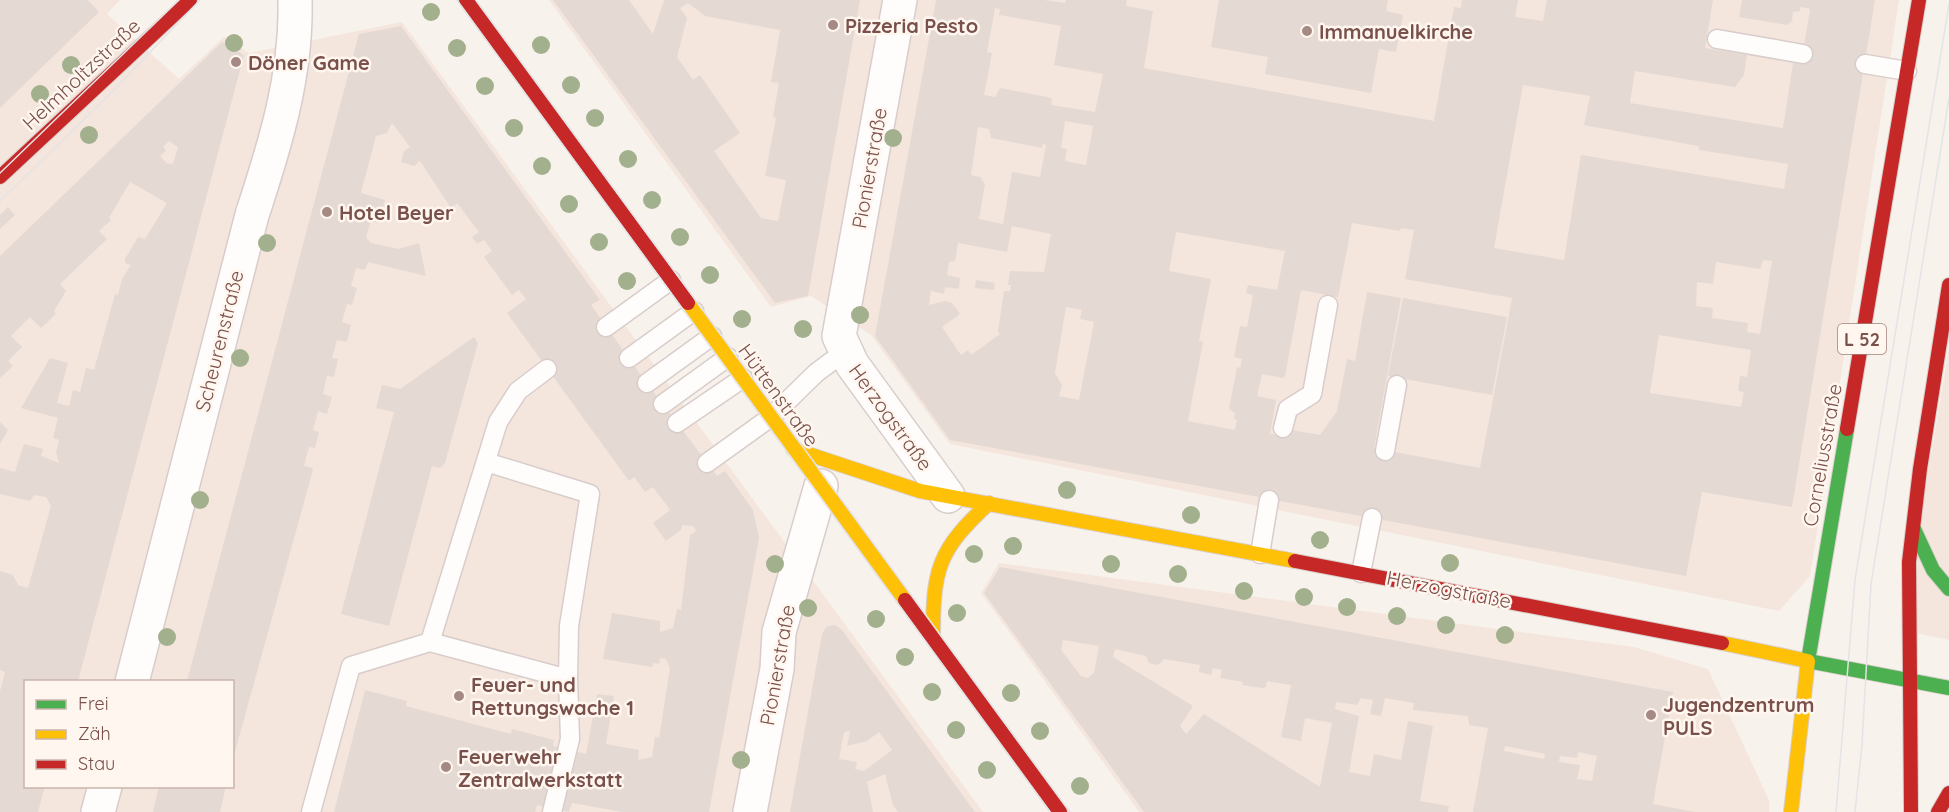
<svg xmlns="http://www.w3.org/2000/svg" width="1949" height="812" viewBox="0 0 1949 812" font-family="Quicksand,sans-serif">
	<rect width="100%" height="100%" fill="#f8f2ed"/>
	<path fill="#f4e6dd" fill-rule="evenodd" d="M0,0h120l-13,14 72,65 45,-42 25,16 153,-31 581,790h-983zM26,682h206v104h-206z
		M549,0h1350l-89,576 -31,35 -829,-167 -79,-109 -60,-39 -40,11z
		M1949,347v293l-47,-10z
		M999,563l635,84 74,22 61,131v12h-630l-158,-219z"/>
	<path fill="#e5d9d4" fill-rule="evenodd" d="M0,0h88l11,12 -99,96z
		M553,0h76l24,34 11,-34h196l-52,296 -33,7zM688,3l17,13 75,14 -9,52 8,1 -6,34 3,1 -11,58 21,4 -8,41 -17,-3 -47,-67 26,-18 -40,-58 -7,5 -16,-23 10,-39 -7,-10z
		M936,0h108l21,3 1,-3h61l-1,6 27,5 -9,57 290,53 20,-114 7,1 1,-8h56l-3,17 28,4 4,-21h166l-8,48 42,7 -3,20 -9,12 -100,-16 -5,32 153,25 10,-65 8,1 9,-55 -10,-2v4l-7,1 -1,9 -5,4 -48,-8 3,-17h133l-83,507 -90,-15 -16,84 -736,-136 -75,-104zM995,8l5,1 -1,6 62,11 -7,39 49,9 -8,38 -44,-7 1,-7 -52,-10 -5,9 -11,-2 8,-42 -5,-1zM1523,85l67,11 -6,29 114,21 1,4 89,14 -4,25 -203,-34 -17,105 -70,-12zM1065,121l28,5 -7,39 -21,-4 2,-12 -6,-1zM978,127l11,2 2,9 51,10 1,-4 3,1 -6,32 -28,-5 -9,52 -24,-5 6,-35 -5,-7 -9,-2zM1352,223l48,8 1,-3 13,2 -9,49 107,19 -32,170 -106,-20 27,-150 -34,-6 -12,69 -8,-2 -10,52 -17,24 -40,-7 -1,7 -9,-1 6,-34 -19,-4 5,-22 21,4 2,-2 16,-86 37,7zM1012,226l39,8 -7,38 -34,-1 -2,14h3l-1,6h-6l-6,40 2,3 -29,21 -3,-5 -7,5 -19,-28 18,-13 -8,-11 -7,-2 -16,4 2,-14 13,3 1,-7 14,2 1,-11 -13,-3 2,-13 6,-1 3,-18 49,9zM1176,232l109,19 -8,39 -29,-5 -2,8 7,2 -6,32 -7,-1 -6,31 8,2 -2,9 -3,-1 -8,42 6,4 -1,6 3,1 -2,10 -47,-9 15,-79 -4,-1 12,-62 -42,-8zM1763,260l9,1 -12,73 -13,-2 1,-9 -36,-5 1,-10 -17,-2 1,-24 16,2 3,-22 44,7zM1066,307l16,3 -2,9 14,3 -15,78 -20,-4 3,-11 -7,-12zM1659,335l92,15 -4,27 -7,-1 -2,15 6,1 -3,15 -91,-14z
		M1219,0h169l-2,11 17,4 -7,37 -17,-3 -8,44 -106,-19 3,-17 -57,-10z
		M401,26l199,274 -9,5 46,65 80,106 8,-5 28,39 6,28 -50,274h-87l-50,-9 -3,9 -32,-7 -2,7h-201l31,-122 42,11 -1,5 105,28 1,-5 42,11 -1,6 33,8 11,-60 17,2 -8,48 33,6 -1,10 14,-3 3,-20 4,1 11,-70 -4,-9 -6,-1 -1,6 -5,-1 -2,4 -49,-8 9,-46 48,8v11l13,-4 4,-19 4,1 9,-75 6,-4 -3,-5 -11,-1 -1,5 -15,11 -13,-18 17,-13 -17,-23 -8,5 -11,-15 -5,4 -122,-168 19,-14 -7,-9 -7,5 -28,-38 8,-6 -8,-11 -7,4 -5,-7 7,-5 -22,-29 -6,5 -31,-47 -6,5 -13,-4 3,-11 6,-4 -18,-24 -5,10 -11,3 -15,57 24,7 -6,23 -8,-2 -5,16 5,6 28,6 20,-6 7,33 -58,-14 -3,8 -9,-2 -5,18 6,2 -5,17 -5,-1 -5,18 9,3 -4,17 -10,-2 -5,18 6,1 -4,18 -7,-1 -4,18 9,3 -5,17 -9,-3 -5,19 6,2 -4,16 -6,-1 -5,19 9,2 -2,9 -78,282 -1,-78h-45l172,-647z
		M222,42l22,13 -166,626h-52v105h19l-7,26h-38v-121l5,-19 -5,-2v-99l13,4 5,10 10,3 23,-82 -5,-9 -12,-2 -4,6 -30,-7v-26l15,4 9,-28 19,5 -2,7 18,7 -3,-10 3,-13 -6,-2 5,-20 -37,-10 29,-50 18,5 -11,40 12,3 4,-16 7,2 6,-24 8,2 21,-76 3,1 4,-16 9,-14 -6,-2v-4l13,-22 7,2 22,-36 -37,-21 -21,36 2,2 -12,11 8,8 -47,45 6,7 -12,20 2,3 -15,14 -11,-11 -19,19 11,11 -14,14 5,5 -13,12v-122zM169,141l9,6 -5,17 -7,-1 -6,-7 6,-5 -3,-4z
		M8,207l7,8 -15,14v-14z
		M976,280l19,3 -1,7 -19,-2z
		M1403,298l104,19 -15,78 -104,-19z
		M474,337l4,6 -33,120 -5,5 -8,-2 -43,160 -48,-12 53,-202 -18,-4 6,-23 18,4z
		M0,422l8,8 -8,14z
		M1000,567l673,125 -20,112 42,8h-222l15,-84 -19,-3 -1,-9 -55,-6 1,-7 -29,-5 -4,18 -11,-2 3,-14 -12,-2 -4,7 -21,-3 -1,7 24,7 -10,56 21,4 4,-22 27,6 7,-39 25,5 -13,75 29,5 -1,6h-304l-160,-219zM1063,640l36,6 -5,27 -6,5 -7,-2 -20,-26zM1115,649l31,7 3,7 9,2 6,-6 36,6 -1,7 12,3 2,-7 9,2 -2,8 23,4 -1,3 21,3 3,-1 1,-6 24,4 -10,52 20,4 4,-23 27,5 -12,64 -116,-73 -18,20 -6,-8 13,-20 -80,-49zM1505,746l40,8 -1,5 -40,-8zM1578,752l19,4 -5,25 -15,-2 3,-14 -21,-3 1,-6 17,2z
		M835,625l7,5 133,182h-77l-5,-7 -8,-31 -18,8 6,30h-83l32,-178 4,-7zM850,731l-3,15 20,-5 12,-9 13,18 -28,21 -9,-2 2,-7 -18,-3 5,-27z
		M159,786h67l-6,26h-67z"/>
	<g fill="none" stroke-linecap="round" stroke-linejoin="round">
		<defs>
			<path id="lane" d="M1717,39l86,15
				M1865,64l42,7
				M606,327l65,-47
				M629,358l65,-47
				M647,383l65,-47
				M663,404l65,-47
				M677,423l66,-45
				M1283,428l5,-19 24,-15 16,-89
				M1385,451l12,-66
				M486,462l104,32 -21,132 -1,53
				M707,463l64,-46 45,-44 16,-12
				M1260,554l9,-54
				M1361,573l11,-55
				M430,642l138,37 2,60 -18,73
				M311,812l40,-146 79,-24 68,-220 20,-31 29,-22"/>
			<path id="street" d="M900,0l-61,336 13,28 96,132
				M132,682l120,-467c23,-70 45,-140 43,-215
				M98,812l7,-26
				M750,812l27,-143 2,-37 42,-146"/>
			<path id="fast" d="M1847,429l-39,232 141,27
				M1914,529l19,41 16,19"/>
			<path id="slow" d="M688,303l217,297
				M793,449l127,42 375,70
				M933,637c0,-68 5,-87 56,-134
				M1722,643l86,18 -17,151"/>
			<path id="jam" d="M466,0l222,303
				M0,177l190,-177
				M1847,429l72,-429
				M1295,561l427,82
				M905,600l155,212
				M1910,681l1,131
				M1910,681l-1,-119 11,-93 29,-184
				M1938,812l11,-19"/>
		</defs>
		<use href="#lane" stroke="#d8cdca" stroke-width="21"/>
		<use href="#street" stroke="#d8cdca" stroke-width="36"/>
		<use href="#fast" stroke="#d9ceca" stroke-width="16"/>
		<use href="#slow" stroke="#d9ceca" stroke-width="16"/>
		<use href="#jam" stroke="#d9ceca" stroke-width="16"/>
		<use href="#lane" stroke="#fefdfc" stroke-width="18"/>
		<use href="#street" stroke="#fefdfc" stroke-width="33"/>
		<use href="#fast" stroke="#4caf50" stroke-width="14"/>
		<use href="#slow" stroke="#ffc107" stroke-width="14"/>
		<use href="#jam" stroke="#c62828" stroke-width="14"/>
		<path stroke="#e4e3e5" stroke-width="1.5" d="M457,0l593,812
			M476,0l594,812
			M0,173l179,-173
			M0,201l109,-106 91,-95
			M1836,812l19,-232 94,-576
			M1855,812l7,-67 9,-161 78,-486"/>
	</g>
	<g fill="#a3b08d">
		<circle cx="431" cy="12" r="9"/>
		<circle cx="234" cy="43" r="9"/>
		<circle cx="541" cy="45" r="9"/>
		<circle cx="457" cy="48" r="9"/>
		<circle cx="71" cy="65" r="9"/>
		<circle cx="571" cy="85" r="9"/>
		<circle cx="485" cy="86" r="9"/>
		<circle cx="40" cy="94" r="9"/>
		<circle cx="595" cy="118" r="9"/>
		<circle cx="514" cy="128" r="9"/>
		<circle cx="89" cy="135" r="9"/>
		<circle cx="893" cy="138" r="9"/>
		<circle cx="628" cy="159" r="9"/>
		<circle cx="542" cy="166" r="9"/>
		<circle cx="652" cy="200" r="9"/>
		<circle cx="569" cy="204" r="9"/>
		<circle cx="680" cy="237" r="9"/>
		<circle cx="599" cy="242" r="9"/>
		<circle cx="267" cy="243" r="9"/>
		<circle cx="710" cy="275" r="9"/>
		<circle cx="627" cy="281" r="9"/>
		<circle cx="860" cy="315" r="9"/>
		<circle cx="742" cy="319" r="9"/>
		<circle cx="803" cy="329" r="9"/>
		<circle cx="240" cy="358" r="9"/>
		<circle cx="1067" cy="490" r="9"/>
		<circle cx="200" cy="500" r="9"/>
		<circle cx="1191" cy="515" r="9"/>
		<circle cx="1320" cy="540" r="9"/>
		<circle cx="1013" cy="546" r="9"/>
		<circle cx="974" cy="554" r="9"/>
		<circle cx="1450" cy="563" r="9"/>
		<circle cx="775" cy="564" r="9"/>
		<circle cx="1111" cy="564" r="9"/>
		<circle cx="1178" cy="574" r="9"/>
		<circle cx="1244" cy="591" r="9"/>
		<circle cx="1304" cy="597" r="9"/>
		<circle cx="1347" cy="607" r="9"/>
		<circle cx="808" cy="608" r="9"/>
		<circle cx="957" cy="613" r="9"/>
		<circle cx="1397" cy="616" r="9"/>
		<circle cx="876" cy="619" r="9"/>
		<circle cx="1446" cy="625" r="9"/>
		<circle cx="1505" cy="635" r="9"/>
		<circle cx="167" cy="637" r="9"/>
		<circle cx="905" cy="657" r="9"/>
		<circle cx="932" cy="692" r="9"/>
		<circle cx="1011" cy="693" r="9"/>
		<circle cx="956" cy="730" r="9"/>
		<circle cx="1040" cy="731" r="9"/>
		<circle cx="741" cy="760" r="9"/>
		<circle cx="987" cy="770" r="9"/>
		<circle cx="1080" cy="786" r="9"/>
	</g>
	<g fill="#a58983" stroke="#fff6ef" stroke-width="2">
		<circle cx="833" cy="25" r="6"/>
		<circle cx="1307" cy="31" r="6"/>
		<circle cx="236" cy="62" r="6"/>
		<circle cx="327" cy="212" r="6"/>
		<circle cx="459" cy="696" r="6"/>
		<circle cx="1651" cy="715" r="6"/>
		<circle cx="446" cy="767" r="6"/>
	</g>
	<g text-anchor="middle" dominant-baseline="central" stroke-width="5" stroke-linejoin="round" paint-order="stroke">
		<rect fill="#fff6ef" stroke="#a1827c" stroke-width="1.5" x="1838" y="324" width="48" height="30" rx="4.5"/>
		<g font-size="18" font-weight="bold" fill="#79514a">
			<text x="1862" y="339">L 52</text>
		</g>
		<g font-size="20" font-weight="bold" fill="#79514a" stroke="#fff6ef" text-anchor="start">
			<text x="845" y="25">Pizzeria Pesto</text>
			<text x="1319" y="31">Immanuelkirche</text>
			<text x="248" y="62">Döner Game</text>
			<text x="339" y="212">Hotel Beyer</text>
			<text x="471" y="684">Feuer- und<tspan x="471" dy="23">Rettungswache 1</tspan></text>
			<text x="1663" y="704">Jugendzentrum<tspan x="1663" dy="23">PULS</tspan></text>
			<text x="458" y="756">Feuerwehr<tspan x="458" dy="23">Zentralwerkstatt</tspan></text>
		</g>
		<g font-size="20" fill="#79514a" stroke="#fff6ef">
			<text transform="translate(81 74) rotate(-43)">Helmholtzstraße</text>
			<text transform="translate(869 168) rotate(-80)">Pionierstraße</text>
			<text transform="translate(219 341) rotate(-76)">Scheurenstraße</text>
			<text transform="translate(779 395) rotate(54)">Hüttenstraße</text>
			<text transform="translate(891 417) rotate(54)">Herzogstraße</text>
			<text transform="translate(1822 455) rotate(-80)">Corneliusstraße</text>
			<text transform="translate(1449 589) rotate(11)">Herzogstraße</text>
			<text transform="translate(777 665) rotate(-80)">Pionierstraße</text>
		</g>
	</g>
	<rect x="24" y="680" width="210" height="108" fill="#fff6ef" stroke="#c9b4ad" stroke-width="1.5"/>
	<rect x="36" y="700" width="30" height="9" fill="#4caf50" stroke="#c9b4ad" stroke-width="1.5"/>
	<text x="78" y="710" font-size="18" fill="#79514a">Frei</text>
	<rect x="36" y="730" width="30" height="9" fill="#ffc107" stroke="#c9b4ad" stroke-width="1.5"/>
	<text x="78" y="740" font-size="18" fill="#79514a">Zäh</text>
	<rect x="36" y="760" width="30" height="9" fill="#c62828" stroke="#c9b4ad" stroke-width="1.5"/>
	<text x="78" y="770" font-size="18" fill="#79514a">Stau</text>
</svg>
